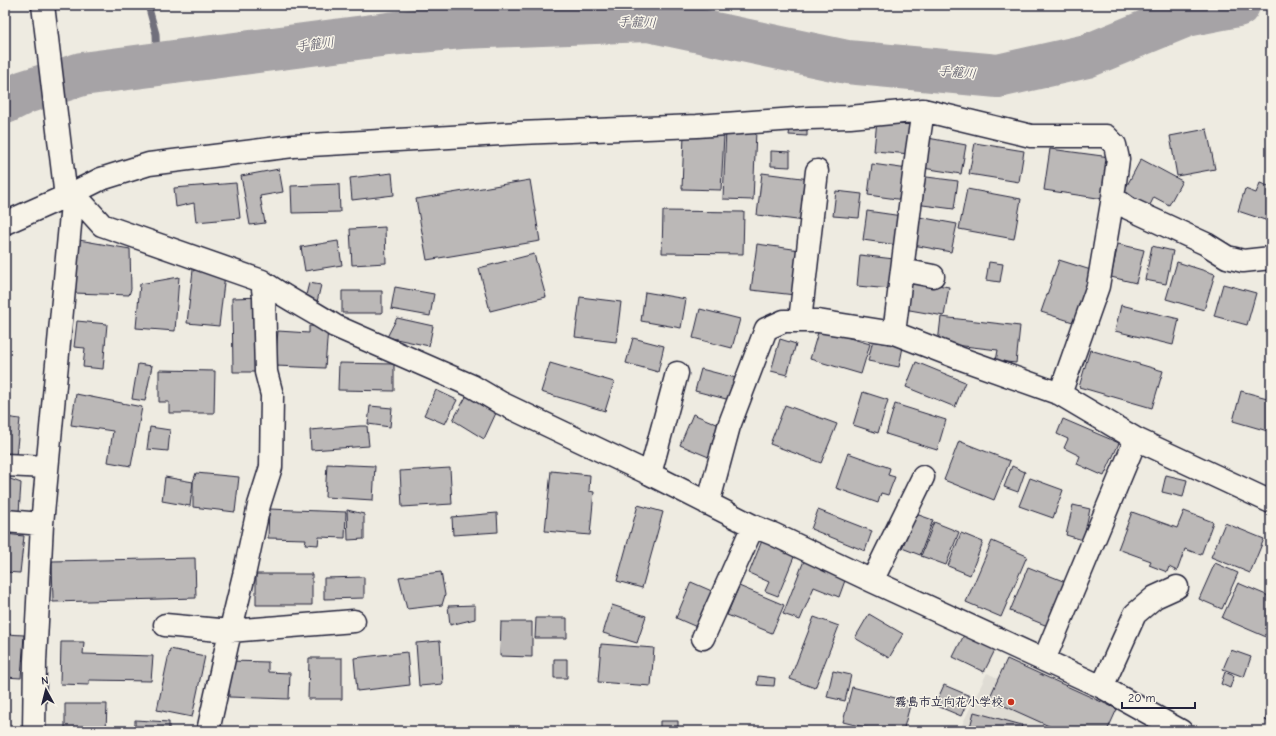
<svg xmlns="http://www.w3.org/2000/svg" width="1276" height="736" viewBox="0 0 1276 736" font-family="'Comic Neue','Klee One',sans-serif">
	<rect width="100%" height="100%" fill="#eeebe1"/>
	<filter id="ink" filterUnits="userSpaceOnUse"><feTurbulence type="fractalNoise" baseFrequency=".025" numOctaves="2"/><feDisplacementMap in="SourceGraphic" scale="8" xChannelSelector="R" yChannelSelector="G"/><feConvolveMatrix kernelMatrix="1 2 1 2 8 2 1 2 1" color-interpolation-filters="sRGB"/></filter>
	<g filter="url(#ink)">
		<path fill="#dfdcd4" d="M987,673l122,58h-150z"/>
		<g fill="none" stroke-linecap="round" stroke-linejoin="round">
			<path stroke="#716f7b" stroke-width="7" d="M148,5l8,29 1,30"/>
			<path stroke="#a6a3a6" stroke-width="44" d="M5,102l20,-10 57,-18 306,-40 73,-7 187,-7 199,42 151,14 89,-20 100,-41 51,-10"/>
		</g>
		<path fill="#bbb8b7" stroke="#22223b" d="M877,120l37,4 -3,30 -37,-3z
			M790,128h17v8l-18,-1z
			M1207,129l8,40 -38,7 -7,-40z
			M726,130l30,1 -3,69 -30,-1z
			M684,134l40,1 -3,55 -39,-1z
			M928,138l38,7 -5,29 -38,-6z
			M975,143l49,8 -5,31 -50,-8z
			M1050,149l60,8 -6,42 -60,-9z
			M771,151l19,1v15l-19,-1z
			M1141,159l41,22 -13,24 -15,-8 -5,10 -26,-14z
			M872,164l36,5 -4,31 -36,-5z
			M279,169l4,23 -23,4 5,27 -15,2 -9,-49z
			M392,173l2,22 -42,5 -2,-22z
			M762,173l48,6 -5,42 -48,-6z
			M919,176l39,5 -4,28 -39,-5z
			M530,180l10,61 -113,19 -11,-61z
			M236,183l4,35 -44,4 -2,-19 -18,4 -2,-19z
			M1260,183l11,4v35l-33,-11 7,-22 11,4z
			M339,184l1,28 -48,1 -1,-27z
			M967,189l54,10 -7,40 -55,-10z
			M836,191l26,3 -3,24 -26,-2z
			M663,211l81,1 -1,42 -81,-1z
			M867,211l35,5 -5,29 -34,-5z
			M919,217l38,7 -6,28 -38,-7z
			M385,227l1,36 -34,2 -2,-36z
			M79,240l51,9 1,40 -2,6 -55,-2z
			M338,241l4,24 -37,6 -4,-24z
			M757,244l43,6 -5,45 -44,-5z
			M1118,244l26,6 -8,33 -25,-6z
			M1152,246l21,5 -7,33 -21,-4z
			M534,254l12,43 -56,14 -11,-43z
			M860,255l34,4 -3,30 -34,-3z
			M1059,260l35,11 -18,52 -35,-11z
			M989,262l14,2 -3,18 -14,-2z
			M1177,262l38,12 -11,36 -38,-11z
			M193,270l32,4 -6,52 -32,-3z
			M179,277l-4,54 -39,-3 4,-44z
			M909,280l40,7 -5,29 -40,-7z
			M309,283l12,2 -4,17 -12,-3z
			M1223,284l33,9 -9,32 -33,-9z
			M395,287l39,7 -4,22 -39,-7z
			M342,291h40v22h-40z
			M645,292l41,7 -5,29 -40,-7z
			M264,297l2,75h-33l-1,-74z
			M580,297l41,5 -5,40 -41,-5z
			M1121,305l58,14 -6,26 -58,-14z
			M700,309l40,10 -8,29 -39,-10z
			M941,317l79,9 -4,37 -20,-2 2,-11 -60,-7z
			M397,318l36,8 -4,20 -42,-9z
			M77,321l30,3 -4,45 -20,-2 2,-19 -11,-1z
			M309,326l19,1 -3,41 -50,-2 3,-35 31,2z
			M819,329l51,15 -9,30 -51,-15z
			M874,335l30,7 -5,25 -31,-6z
			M633,338l31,8 -6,26 -32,-9z
			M780,339l16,5 -9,31 -16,-4z
			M1090,350l73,21 -11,37 -73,-21z
			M916,362l49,20 -10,25 -49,-20z
			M339,363l55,1v27l-56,-1z
			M550,363l64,19 -9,29 -64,-19z
			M138,364l14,2 -7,35 -13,-2z
			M701,369l39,10 -6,22 -39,-10z
			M159,370l56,1 -1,42h-45v-11h-10z
			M436,390l21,10 -12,24 -21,-9z
			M1241,391l30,8v33l-38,-11z
			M863,392l25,8 -10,33 -25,-8z
			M76,394l66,13 -11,59 -23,-4 5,-31 -42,-6z
			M467,395l29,18 -12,26 -31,-19z
			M895,404l51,16 -9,30 -51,-16z
			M785,405l52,19 -16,39 -51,-19z
			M370,406l22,2 -2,19 -22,-3z
			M693,414l31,13 -13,31 -31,-13z
			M5,417l15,2 -4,37 -11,-2z
			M1063,419l56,24 -15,33 -27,-12 3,-8 -16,-8 4,-9 -11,-5z
			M360,426h7l2,20 -58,4 -1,-20z
			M150,427l20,3 -2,21 -21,-2z
			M959,441l51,20 -16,39 -50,-20z
			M848,453l42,15 -2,7 7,2 -7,18 -7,-2 -3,10 -42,-15z
			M327,464l48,2 -2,34 -48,-3z
			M1012,466l13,6 -7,20 -14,-5z
			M450,468l2,36 -50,3 -2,-36z
			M551,471l39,4 -1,16 5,1 -4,43 -45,-4z
			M196,473l43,4 -4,35 -42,-5v-25z
			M1166,475l21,5 -4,17 -21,-5z
			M5,477l16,6 -2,30 -14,-6z
			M165,477l28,5 -3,24 -28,-5z
			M1030,478l33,12 -10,28 -34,-12z
			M638,505l25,7 -21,76 -25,-7z
			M1073,505l17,4 -7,31 -17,-5z
			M269,509l77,3 -1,26 -26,-1 -1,8 -13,-1 1,-5 -38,-1z
			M347,510l17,4v25l-16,1z
			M818,510l54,21 -7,20 -54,-22z
			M1184,511l29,11 -12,33 -16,-6 -8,22 -8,-4 -2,5 -18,-7 2,-4 -33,-12 14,-37 45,16z
			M497,513l1,19 -45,3 -1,-18z
			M916,514l17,6 -13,35 -18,-7z
			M934,522l25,10 -13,33 -25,-9z
			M1225,523l39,16 -14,34 -39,-16z
			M765,533l33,14 -20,49 -13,-5 4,-9 -20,-9z
			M961,533l22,9 -13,33 -22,-9z
			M5,534l19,2 -4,37 -15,-1z
			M992,541l35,15 -26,61 -35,-15z
			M195,558l1,40 -143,4 -1,-41z
			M805,558l42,17 -8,22 -25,-10 -14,33 -17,-6z
			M1215,563l23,10 -16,36 -23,-10z
			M1028,567l40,16 -18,44 -40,-16z
			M441,572l4,23 -3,10 -35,4 -8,-32z
			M256,574h56v31h-56z
			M364,577v21l-40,1v-21z
			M691,582l23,10 -15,36 -23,-10z
			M1238,583l33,14v42l-49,-21z
			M739,586l45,19 -12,28 -45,-18z
			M475,605v14l-25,6 -2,-19z
			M612,605l34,11 -9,27 -34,-10z
			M869,614l34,20 -14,24 -34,-20z
			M814,617l25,9 -24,62 -25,-9z
			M536,618h31v20h-32z
			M501,622h31v35l-32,-1z
			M5,634l19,1 -3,43 -16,-1z
			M964,635l31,15 -11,22 -31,-15z
			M440,641l3,43 -24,2 -3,-43z
			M61,642h23l-1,12 70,2 -2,25 -62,-1v5l-29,-1z
			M601,644l53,4 -3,38 -53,-4z
			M170,649l35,7 -13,61 -35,-7z
			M1231,650l20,7 -7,20 -21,-8z
			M407,652l3,33 -53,6 -3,-33z
			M309,658h33v41h-34z
			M554,659h13v19h-13z
			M1007,659l110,50 -10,22h-47l-71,-32z
			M230,661l38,1v10l22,1 -1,26 -60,-2z
			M833,671l18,4 -6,26 -18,-4z
			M1225,672l9,4 -4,12 -9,-4z
			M758,676l17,2 -1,8 -17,-1z
			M944,685l26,11 -9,20 -26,-11z
			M852,687l59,15 -8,29h-24l-36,-9z
			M65,704h42l-1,27h-41z
			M1271,706v17l-6,-3z
			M974,712l48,13 -2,6h-51z
			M135,720l34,2v9h-34z
			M660,721h18v10h-18z"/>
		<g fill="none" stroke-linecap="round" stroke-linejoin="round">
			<defs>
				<path id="street" d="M65,189l8,4 29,32 160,56c23,17 49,29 73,45l137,60 29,17 149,71 103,52 20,8 99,47 230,106 79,44
					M1113,197l15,11 78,36 21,13 16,4 28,-3
					M5,223l68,-30 28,-14 48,-15 144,-18 226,-13 178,-7 112,-8 41,-1 73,-7 108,26h75l9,9 3,14 -5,38 -15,89 -38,108
					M902,270l31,6
					M800,321l17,-150
					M894,333l23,-182 6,-41
					M5,465l42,2
					M650,474l27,-101
					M708,504l21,-78 37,-97 18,-8h34l76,12 65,25 101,36 76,45 135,63
					M5,521l37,3
					M872,581l51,-104
					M165,625l65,6 124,-10
					M703,638l50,-112
					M1044,660l92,-221
					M1102,687l33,-73 20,-17 22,-10
					M34,731l1,-70 7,-137 31,-331
					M208,731l19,-86 17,-70 15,-70 12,-38 1,-72 -6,-23 -2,-75 -2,-16"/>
				<path id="secondary" d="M43,5l22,184"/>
			</defs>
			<use href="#street" stroke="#22223b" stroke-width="25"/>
			<use href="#secondary" stroke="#22223b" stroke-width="25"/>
			<use href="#street" stroke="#f7f3e8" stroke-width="22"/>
			<use href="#secondary" stroke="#f7f3e8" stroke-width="22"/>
		</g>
	</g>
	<circle fill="#c8321e" stroke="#f7f3e8" stroke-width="1.5" cx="1011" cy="702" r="4"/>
	<g text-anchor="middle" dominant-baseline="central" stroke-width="3" stroke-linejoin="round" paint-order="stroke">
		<g font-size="12" font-weight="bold" fill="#22223b" stroke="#f7f3e8" text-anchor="end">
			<text x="1003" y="702">霧島市立向花小学校</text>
		</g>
		<g font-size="13" font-style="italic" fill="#504f60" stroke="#f7f3e8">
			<text transform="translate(637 22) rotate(2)">手籠川</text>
			<text transform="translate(315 44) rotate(-7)">手籠川</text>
			<text transform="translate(957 72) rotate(5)">手籠川</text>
		</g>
	</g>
	<rect width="1276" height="736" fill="none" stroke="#f7f3e8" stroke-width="20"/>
	<rect x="10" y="10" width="1256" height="716" fill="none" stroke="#22223b" stroke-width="1.5" filter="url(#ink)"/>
	<g transform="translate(46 690) rotate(353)" stroke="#f7f3e8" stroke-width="3" paint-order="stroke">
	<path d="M0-3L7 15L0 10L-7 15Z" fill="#22223b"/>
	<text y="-6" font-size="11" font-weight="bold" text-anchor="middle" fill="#22223b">N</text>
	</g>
	<path d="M1122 702v6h73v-6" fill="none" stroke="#22223b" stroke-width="2"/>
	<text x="1128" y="702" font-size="12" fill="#22223b" stroke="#f7f3e8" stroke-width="3" paint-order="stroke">20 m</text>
</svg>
